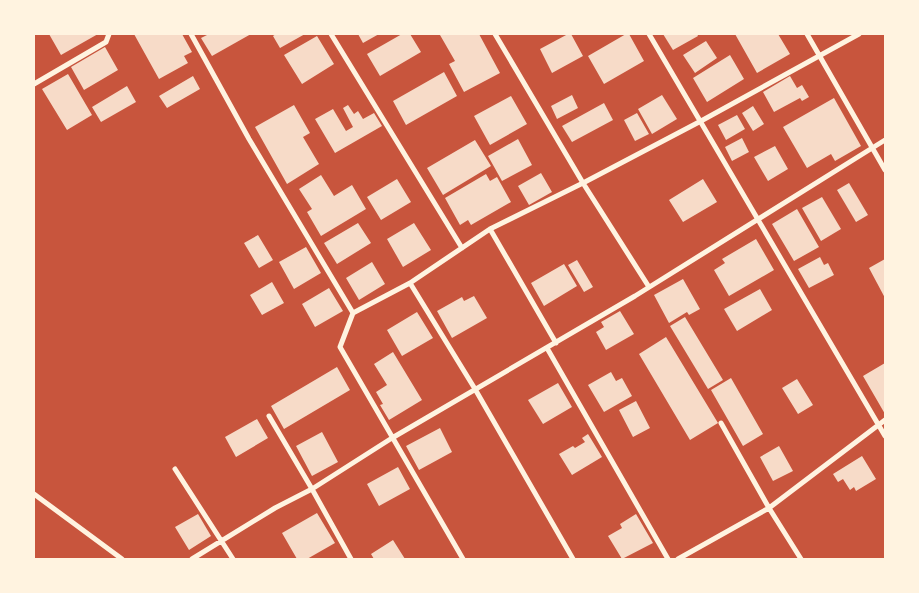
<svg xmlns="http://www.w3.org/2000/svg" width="919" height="593" viewBox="0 0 919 593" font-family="Cabin,sans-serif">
	<rect width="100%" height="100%" fill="#c8553d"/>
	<path fill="#f7dbc8" d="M49,34h49l-37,21z
		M134,34h48l10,18 -8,4 4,7 -29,16z
		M209,34h42l-39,22 -11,-18z
		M276,34h29l-25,14 -7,-12z
		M358,34h21l-16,9z
		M402,34h8l11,18 -41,24 -13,-22z
		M442,34h37l21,39 -36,19 -15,-28 6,-3 -15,-26z
		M568,34h3l12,22 -31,17 -12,-24z
		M626,34h3l15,27 -40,23 -16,-28z
		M663,34h34l1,2 -25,14z
		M735,34h43l12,20 -33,19z
		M317,36l17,28 -32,20 -18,-29z
		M706,41l11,17 -22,15 -12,-18z
		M105,47l13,23 -34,20 -13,-23z
		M730,55l14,24 -37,23 -14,-24z
		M444,72l13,24 -51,29 -13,-24z
		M68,74l24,41 -25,15 -25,-41z
		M193,76l7,13 -33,19 -8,-12z
		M790,76l7,12 5,-3 7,12 -7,4 -2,-3 -26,14 -11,-20z
		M127,86l9,16 -35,20 -9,-15z
		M572,95l6,13 -21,11 -6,-13z
		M662,95l15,24 -25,15 -14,-25z
		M511,96l16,28 -37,21 -16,-29z
		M834,98l27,48 -26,15 -4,-7 -24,14 -24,-41z
		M604,103l9,17 -41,22 -10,-16z
		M294,105l16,28 -7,4 16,27 -32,20 -32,-57z
		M348,105l6,9 4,-3 5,8 11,-6 8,13 -47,27 -20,-34 18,-10 13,22 7,-4 -10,-19z
		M753,106l11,18 -11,7 -11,-18z
		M637,113l12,21 -14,7 -11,-21z
		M737,115l8,14 -19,11 -8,-15z
		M742,138l7,14 -17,9 -7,-14z
		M518,139l14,26 -30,16 -14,-25z
		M475,140l16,26 -48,29 -16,-27z
		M775,146l13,23 -20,12 -14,-24z
		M541,173l11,19 -23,13 -11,-19z
		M486,174l4,7 7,-4 14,25 -40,23 -3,-5 -8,5 -15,-27z
		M321,175l13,21 18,-11 14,24 -45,27 -14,-24 5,-3 -13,-20z
		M397,179l14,23 -30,18 -14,-23z
		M703,179l14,23 -34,20 -14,-22z
		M849,183l19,32 -12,7 -19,-32z
		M822,197l19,32 -20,12 -19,-33z
		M797,209l22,38 -25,14 -22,-37z
		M358,223l13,20 -34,21 -13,-21z
		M414,223l17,27 -28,17 -16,-28z
		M258,235l15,25 -14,8 -15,-25z
		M756,239l18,31 -45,26 -15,-26 11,-7 -3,-4z
		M306,247l15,26 -27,16 -15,-27z
		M820,257l4,8 4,-2 6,12 -25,13 -11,-19z
		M885,259v39l-16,-30z
		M577,260l16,27 -9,5 -16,-27z
		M372,262l13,22 -26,16 -13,-22z
		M564,264l13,22 -33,20 -13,-23z
		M683,279l17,30 -11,6 -2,-3 -18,11 -15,-28z
		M272,282l12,21 -22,12 -12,-20z
		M329,288l14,23 -28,16 -13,-23z
		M760,289l12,21 -35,21 -13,-22z
		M474,296l13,22 -35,20 -15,-27 25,-14 2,4z
		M620,311l14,23 -28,16 -10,-18 8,-5 -3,-5z
		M417,312l16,26 -31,18 -15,-26z
		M685,317l38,63 -15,9 -38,-63z
		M666,337l52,86 -28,17 -51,-86z
		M393,352l29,48 -33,20 -9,-15 3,-1 -7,-12 11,-7 -13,-21z
		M885,363v51l-22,-38z
		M337,367l13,23 -66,39 -13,-23z
		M611,372l5,9 6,-3 10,18 -28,16 -16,-27z
		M731,378l32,56 -20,12 -32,-56z
		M797,379l16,26 -15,9 -16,-26z
		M558,383l14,24 -29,17 -15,-24z
		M636,401l14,27 -17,9 -14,-27z
		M257,419l11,19 -32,19 -11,-20z
		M440,428l12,24 -33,18 -13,-24z
		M322,432l16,30 -26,14 -16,-30z
		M588,434l14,23 -30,18 -13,-21 14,-8 2,2 10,-6 -3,-4z
		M779,446l14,25 -20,10 -13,-24z
		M862,456l14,23 -20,12 -2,-4 -4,3 -7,-11 -5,3 -5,-8z
		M398,467l12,22 -31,17 -12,-22z
		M317,513l18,30 -28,16h-10l-15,-26z
		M198,514l13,22 -22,14 -14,-23z
		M636,514l17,29 -31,16 -14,-23 14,-8 -2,-4z
		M393,540l12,19h-31l-3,-5z"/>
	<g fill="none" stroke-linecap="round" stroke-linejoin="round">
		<path stroke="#fff3e0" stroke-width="5" d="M191,34l58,105 104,174 57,-30 80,-54 93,-46 -88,-149
			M331,34l131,214
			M649,34l236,402
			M807,34l78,136
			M34,84l72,-42 3,-8
			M490,229l66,114
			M410,283l65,106 98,170
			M649,287l-66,-104 118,-62 158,-87
			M353,313l-13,34 123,212
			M547,348l121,211
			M269,416l43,73 39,70
			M721,423l48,85 32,51
			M175,469l58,90
			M34,494l88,65
			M192,559l83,-51 37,-19 80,-51 243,-142 250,-156
			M678,559l91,-51 116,-88"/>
	</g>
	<rect width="919" height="593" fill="none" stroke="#fff3e0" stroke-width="70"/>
</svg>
